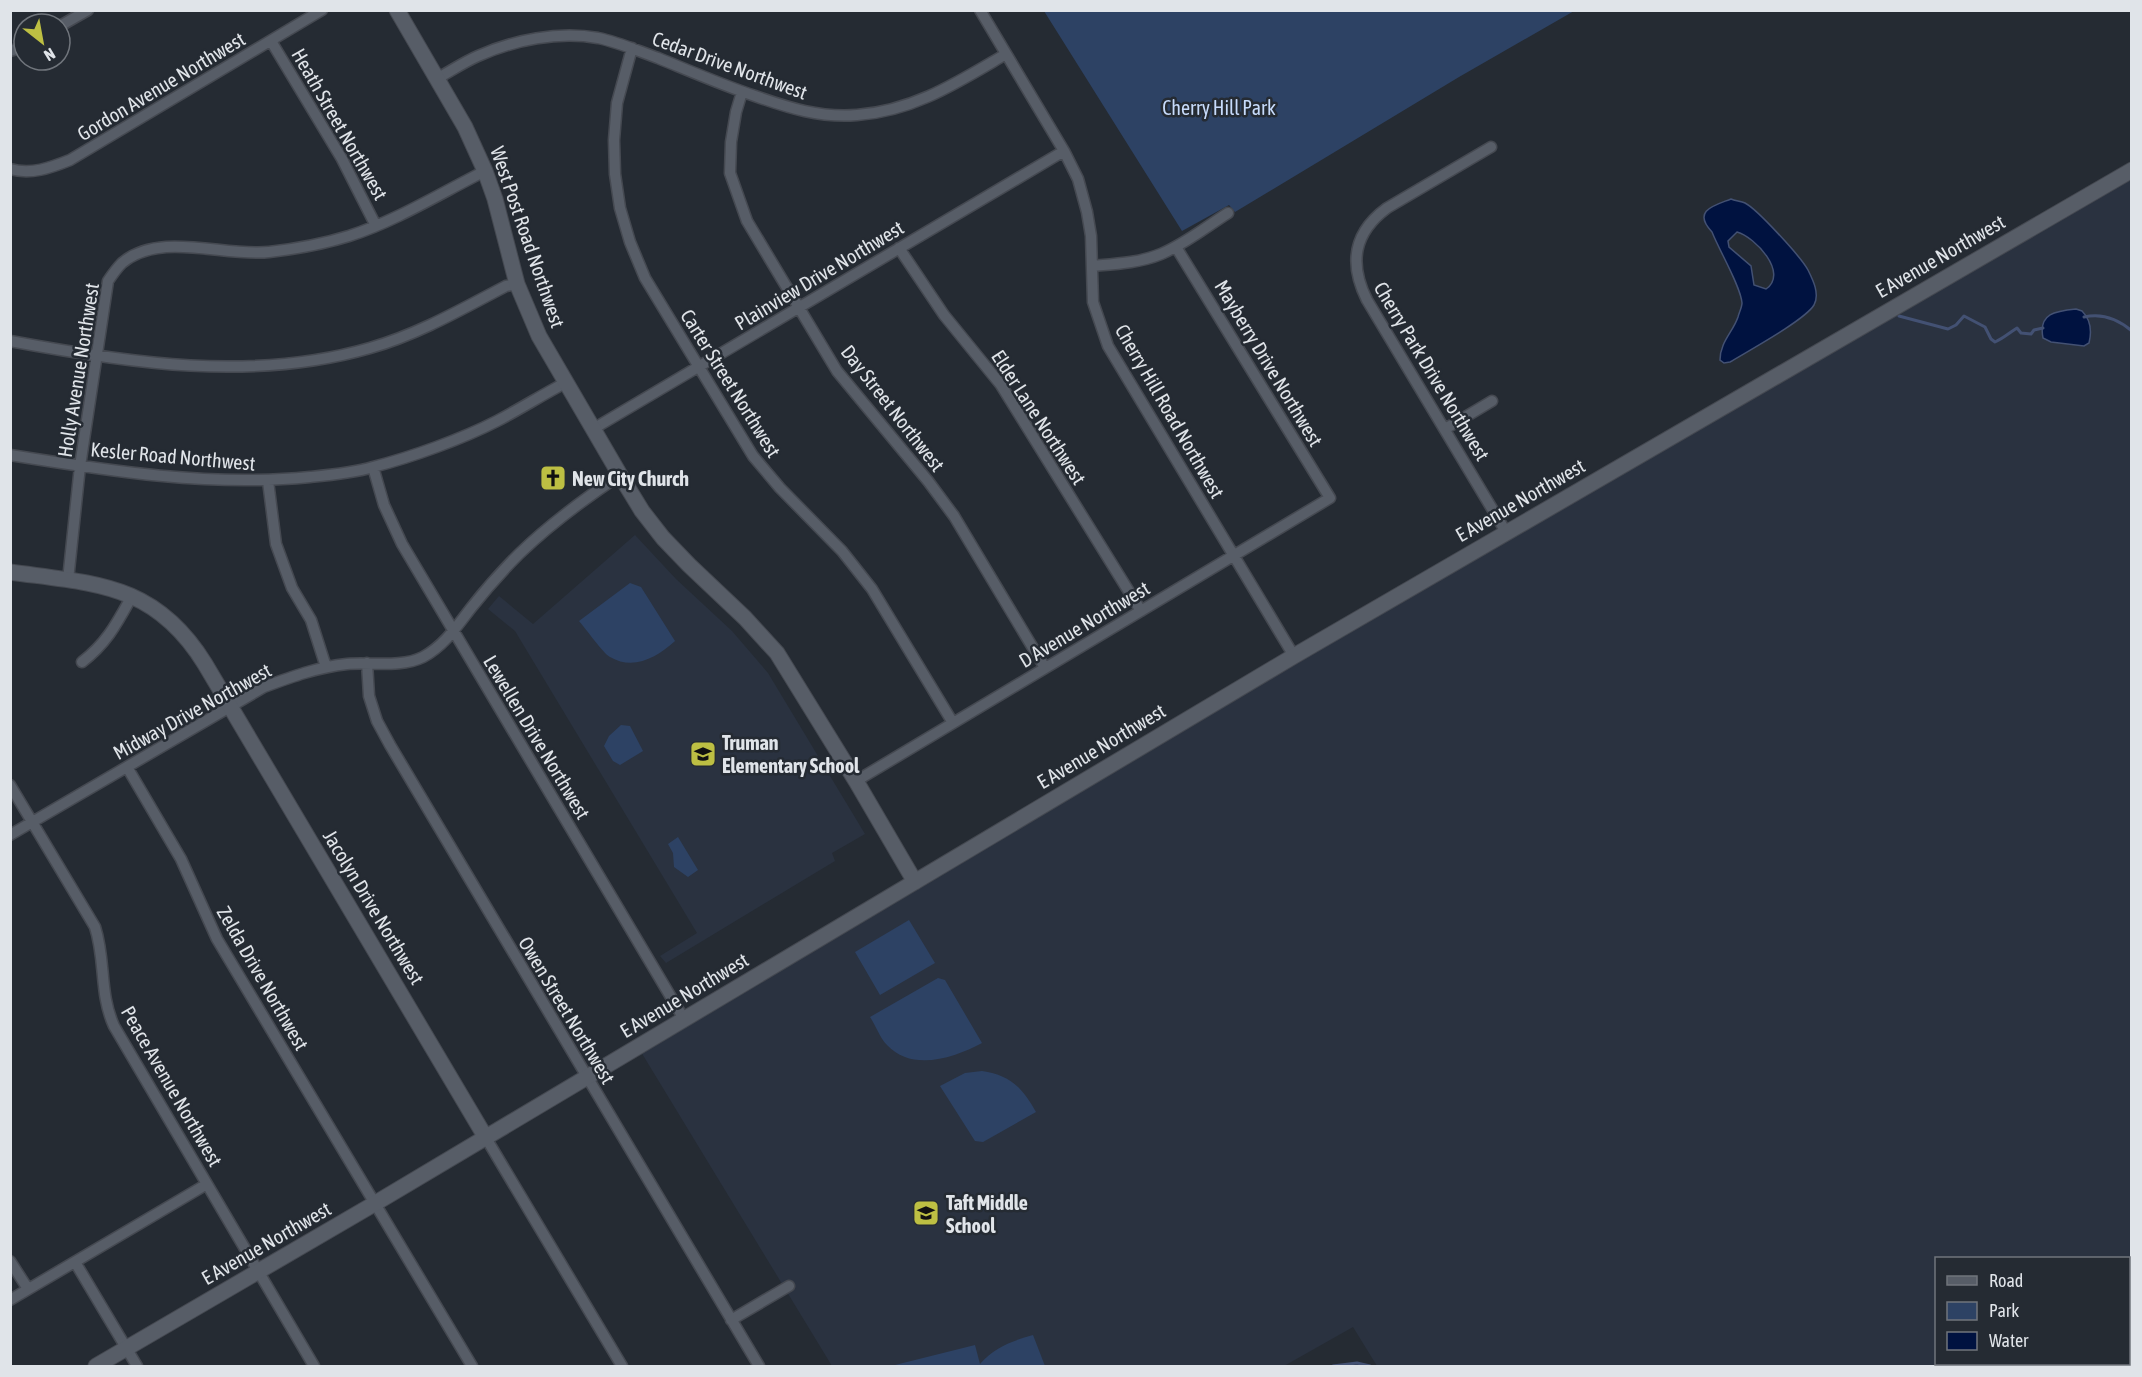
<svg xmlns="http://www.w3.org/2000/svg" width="2142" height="1377" viewBox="0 0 2142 1377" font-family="'Asap Condensed',sans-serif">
	<rect width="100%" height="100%" fill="#252b33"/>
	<path fill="#2a3240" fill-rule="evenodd" d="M2131,170v1196h-754l-24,-39 -69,39h-452l-194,-319zM1936,1258h192v106h-192z
		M635,535l41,44 56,52 36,42 97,161 -33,19 3,8 -169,102 -6,-7 37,-23 -182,-302 -27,-22 11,-13 34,28z"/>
	<path fill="#2d4264" d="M1044,11h530l-115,66 -224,135 -6,-7 -47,26z
		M630,583l11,4 34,54c-18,16 -41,30 -65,16 -7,-4 -24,-28 -31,-36z
		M621,725l9,1 13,25 -23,14 -7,-4 -9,-15 5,-10z
		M678,837l20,33 -10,7 -14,-10 -1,-14 -5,-9z
		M909,920l26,43 -55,32 -25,-43z
		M938,978l7,2 37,63c-28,15 -70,29 -95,2 -7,-7 -11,-19 -17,-28z
		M982,1071c28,4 41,17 54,41l-53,30 -8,-1 -35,-55 25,-13z
		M1033,1335l12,31h-154l84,-21 5,19c15,-17 32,-23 53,-29z"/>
	<path fill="#001240" stroke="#435173" stroke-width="1.5" fill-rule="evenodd" d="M1731,199c4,2 10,2 14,4 12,6 56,54 63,67 5,10 12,24 6,35 -9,15 -66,46 -84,57l-6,1 -4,-3c0,-18 13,-28 18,-43 1,-4 4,-10 4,-14 -1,-16 -23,-53 -30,-71 -21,-22 4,-27 19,-33zM1737,232c18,5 52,41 29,57l-12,-4 -3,-19 -22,-19 -1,-6z
		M2076,309l6,2c9,9 10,20 7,32l-5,3 -33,-4 -8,-4c-5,-25 13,-27 33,-29z"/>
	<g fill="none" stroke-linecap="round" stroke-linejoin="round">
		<path stroke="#435173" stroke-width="3" d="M1899,316l49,13 8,-4 8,-9 21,11 6,12 4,3c9,-4 14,-9 22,-14l4,5 10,1 3,-4 9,-2
			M2084,317c17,-4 34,2 48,14
			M1333,1366l24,-3 13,3"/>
		<defs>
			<path id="street" d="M980,10l84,141 14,28 9,33 4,24 2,66 15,44 186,310
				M60,26l28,-16
				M271,41l71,118 34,67
				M632,48l-15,55 -3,37 1,34 5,34 10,34 15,36 108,178 27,32 62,63 30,38 81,134
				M10,51l14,-4
				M438,78c13,-7 26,-16 40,-22 36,-16 80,-25 120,-18 20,4 40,13 60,20 32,13 64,27 97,38 34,12 65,22 102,19 57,-4 101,-33 149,-61
				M742,92l-6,20 -5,30 -1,31 17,48 90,150 91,110 26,35 91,152
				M1491,147l-104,61c-34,25 -38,56 -20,92l139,232
				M10,169c21,6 40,-1 60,-9l252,-150
				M899,248l45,67 57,70 140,226
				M1092,266c23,-2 47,-3 69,-12 24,-10 45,-27 67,-41
				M10,341c118,22 243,41 360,7 49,-14 92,-39 136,-62l11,-2
				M593,429l471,-278
				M1445,429l47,-28
				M10,455c100,16 200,32 300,22 21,-2 43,-4 63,-10 39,-10 89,-28 124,-46 23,-12 45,-26 68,-38
				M373,467l11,38 18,39 282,475
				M268,481l8,63 16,44 19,32 15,47
				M68,580l12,-114 28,-185c4,-6 9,-13 14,-18 38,-32 102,-6 147,-11 27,-3 54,-8 80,-16 47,-15 92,-43 136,-65
				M82,662c25,-19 35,-39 50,-66
				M367,663l2,33 8,25 13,24 369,621
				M127,767l54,92 36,80 255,427
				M856,781l474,-283 -154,-251
				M10,785l85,142c11,34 4,66 19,99l200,340
				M10,835l254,-148c27,-10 54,-20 83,-23 24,-2 54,4 76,-7 21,-11 34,-31 48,-49 15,-19 31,-37 48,-54 31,-30 65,-55 101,-79
				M486,1138l136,228
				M10,1261l18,28
				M75,1262l62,104
				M10,1300l197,-116
				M731,1320l58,-34"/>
			<path id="secondary" d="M397,10l68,117 20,44 10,28 22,85 22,52 81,139 22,36 21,27 26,27 56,53 32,35 79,128 59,101
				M10,572c86,12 145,11 195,92l281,474
				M96,1366l278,-162 920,-548 838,-486"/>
		</defs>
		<use href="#street" stroke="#454951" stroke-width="13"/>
		<use href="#secondary" stroke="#454951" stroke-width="17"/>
		<use href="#street" stroke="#575d67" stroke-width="10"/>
		<use href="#secondary" stroke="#575d67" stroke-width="15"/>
	</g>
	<defs>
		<symbol id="church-square" viewBox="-11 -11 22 22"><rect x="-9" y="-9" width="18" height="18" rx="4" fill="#bdbf43" stroke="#252b33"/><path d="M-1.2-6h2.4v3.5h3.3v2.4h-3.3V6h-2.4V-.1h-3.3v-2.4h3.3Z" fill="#111"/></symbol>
		<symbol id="school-square" viewBox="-11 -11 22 22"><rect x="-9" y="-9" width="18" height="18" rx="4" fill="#bdbf43" stroke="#252b33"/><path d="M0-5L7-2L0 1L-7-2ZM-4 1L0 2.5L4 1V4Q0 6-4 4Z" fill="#111"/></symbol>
	</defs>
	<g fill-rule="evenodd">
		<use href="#church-square" x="538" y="463" width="30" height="30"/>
		<use href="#school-square" x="688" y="739" width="30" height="30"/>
		<use href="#school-square" x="911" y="1198" width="30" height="30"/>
	</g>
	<g text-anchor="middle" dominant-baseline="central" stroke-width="5" stroke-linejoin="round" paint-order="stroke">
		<g font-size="20" fill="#e0e4e9" stroke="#252b33">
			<text transform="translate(730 65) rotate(20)">Cedar Drive Northwest</text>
			<text transform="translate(161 86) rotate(-31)">Gordon Avenue Northwest</text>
			<text transform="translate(340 124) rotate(60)">Heath Street Northwest</text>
			<text transform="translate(528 237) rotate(71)">West Post Road Northwest</text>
			<text transform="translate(1940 256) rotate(-30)">E Avenue Northwest</text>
			<text transform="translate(819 275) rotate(-31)">Plainview Drive Northwest</text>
			<text transform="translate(1269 363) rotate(59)">Mayberry Drive Northwest</text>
			<text transform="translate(78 370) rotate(-81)">Holly Avenue Northwest</text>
			<text transform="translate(1432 371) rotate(59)">Cherry Park Drive Northwest</text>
			<text transform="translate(731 383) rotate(58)">Carter Street Northwest</text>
			<text transform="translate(893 408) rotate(52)">Day Street Northwest</text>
			<text transform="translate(1170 411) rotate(60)">Cherry Hill Road Northwest</text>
			<text transform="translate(1039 417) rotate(57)">Elder Lane Northwest</text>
			<text transform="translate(173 456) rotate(5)">Kesler Road Northwest</text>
			<text transform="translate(1520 500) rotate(-30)">E Avenue Northwest</text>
			<text transform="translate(1084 624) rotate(-31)">D Avenue Northwest</text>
			<text transform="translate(192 711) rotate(-29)">Midway Drive Northwest</text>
			<text transform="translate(537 737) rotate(59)">Lewellen Drive Northwest</text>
			<text transform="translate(1101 746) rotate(-31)">E Avenue Northwest</text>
			<text transform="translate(374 907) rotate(59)">Jacolyn Drive Northwest</text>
			<text transform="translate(263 978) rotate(60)">Zelda Drive Northwest</text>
			<text transform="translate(684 995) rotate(-31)">E Avenue Northwest</text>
			<text transform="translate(567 1010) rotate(59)">Owen Street Northwest</text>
			<text transform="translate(172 1086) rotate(60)">Peace Avenue Northwest</text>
			<text transform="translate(266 1243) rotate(-30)">E Avenue Northwest</text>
		</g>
		<g font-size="20" fill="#c7dbfb" stroke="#252b33">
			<text x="1219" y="107">Cherry Hill Park</text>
		</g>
		<g font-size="20" font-weight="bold" fill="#e0e4e9" stroke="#252b33" text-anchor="start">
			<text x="572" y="478">New City Church</text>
			<text x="722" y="742">Truman<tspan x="722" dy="23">Elementary School</tspan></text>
			<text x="946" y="1202">Taft Middle<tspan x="946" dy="23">School</tspan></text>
		</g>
	</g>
	<rect width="2142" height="1377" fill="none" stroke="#e0e4e9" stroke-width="24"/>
	<rect x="1935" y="1257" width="195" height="108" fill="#252b33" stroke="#70757c" stroke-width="1.5"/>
	<rect x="1947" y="1276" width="30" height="9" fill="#575d67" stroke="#70757c" stroke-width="1.5"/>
	<text x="1989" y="1287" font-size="18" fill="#e0e4e9">Road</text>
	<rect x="1947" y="1302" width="30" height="18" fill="#2d4264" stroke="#70757c" stroke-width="1.5"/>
	<text x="1989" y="1317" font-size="18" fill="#e0e4e9">Park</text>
	<rect x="1947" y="1332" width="30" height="18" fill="#001240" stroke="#70757c" stroke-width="1.5"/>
	<text x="1989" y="1347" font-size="18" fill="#e0e4e9">Water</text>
	<g transform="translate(42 42) rotate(149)"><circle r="28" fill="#252b33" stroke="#70757c" stroke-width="1.5"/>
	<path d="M0-4.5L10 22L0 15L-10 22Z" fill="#bdbf43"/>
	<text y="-9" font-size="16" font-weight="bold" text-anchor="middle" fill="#e0e4e9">N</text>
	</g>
</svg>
